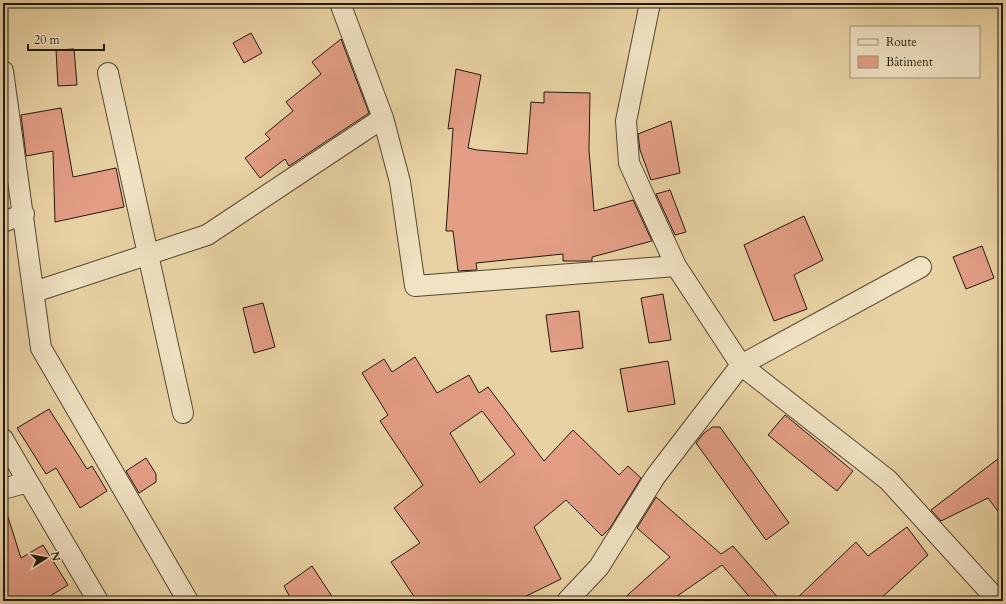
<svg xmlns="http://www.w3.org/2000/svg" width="1006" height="604" viewBox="0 0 1006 604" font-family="Cardo,serif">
	<rect width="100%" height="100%" fill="#e8d2a3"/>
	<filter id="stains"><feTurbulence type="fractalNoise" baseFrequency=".005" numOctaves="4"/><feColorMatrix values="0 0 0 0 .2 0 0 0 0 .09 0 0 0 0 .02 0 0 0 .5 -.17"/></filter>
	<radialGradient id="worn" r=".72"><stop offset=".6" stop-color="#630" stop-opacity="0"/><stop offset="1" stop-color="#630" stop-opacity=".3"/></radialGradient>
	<path fill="#e39e85" stroke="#23180e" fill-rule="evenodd" d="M251,33l11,20 -18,10 -11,-20z
		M341,39l28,74 -80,53 -4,-7 -25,19 -15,-20 25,-19 -5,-5 28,-23 -7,-9 35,-28 -9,-12z
		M74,49l3,36 -19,1 -2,-36z
		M456,69l25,6 -13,73 9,2 50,4 4,-52 13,1v-11l46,1 -1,57 5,61 39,-11 19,41 -60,16v4h-29v-7l-87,9 1,7 -19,1 -5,-40h-7l7,-103 -5,1z
		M61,108l12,69 43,-9 8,39 -69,15 -2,-71 -27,5 -5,-41z
		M671,121l9,52 -29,7 -11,-30 -2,-16z
		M670,190l16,42 -11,3 -19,-41z
		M804,216l19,44 -29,15 13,34 -33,12 -30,-76z
		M982,246l12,32 -28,11 -13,-32z
		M663,294l8,46 -22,3 -8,-45z
		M263,303l12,44 -21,6 -11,-45z
		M579,311l4,37 -32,4 -5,-37z
		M415,357l22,36 32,-18 10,18 9,-6 56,74 29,-31 46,45 9,-9 13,12 -31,50 -8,8 -36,-36 -32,27 27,52 -45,22h-99l-26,-39 29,-19 -26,-35 29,-23 -43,-64 8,-6 -26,-42 22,-14 8,13zM482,411l33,43 -35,29 -30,-50z
		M668,361l7,43 -47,8 -8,-43z
		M49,409l38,60 5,-3 15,25 -27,17 -24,-40 -10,6 -29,-46z
		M785,415l68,56 -16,20 -69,-56z
		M712,427h8l69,96 -23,17 -70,-97 7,-9z
		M1003,455v63l-15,-20 -47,23 -10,-11z
		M146,458l10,16v8l-17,11 -13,-22z
		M656,497l65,57 12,-8 48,55h-28l-31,-36 -52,36h-49l49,-44 -33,-29z
		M7,514l14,44 22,-13 25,40 -26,16h-36l-1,-11 -2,1v-76z
		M907,527l21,28 -50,46h-84l62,-59 12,14z
		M312,566l23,35h-43l-8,-15z"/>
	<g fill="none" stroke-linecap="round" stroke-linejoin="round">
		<defs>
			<path id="minor" d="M340,3l43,115 17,64 15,104 261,-20
				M650,3l-24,118 3,42 47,103 65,99 147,115 110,121
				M3,71l38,277 147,253
				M108,73l75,340
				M3,222l21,-8
				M34,292l173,-57 176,-117
				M3,439l95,162
				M3,489l25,-7
				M567,601l32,-34 56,-90 86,-112 180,-98"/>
		</defs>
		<use href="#minor" stroke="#544633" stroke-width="22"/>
		<use href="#minor" stroke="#f0e2c3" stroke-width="20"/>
	</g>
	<rect width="1006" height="604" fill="none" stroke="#e8d2a3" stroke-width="16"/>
	<rect x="4" y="4" width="998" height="596" fill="none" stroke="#23180e" stroke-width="2"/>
	<rect x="8" y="8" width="990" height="588" fill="none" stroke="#23180e"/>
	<rect x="850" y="26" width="130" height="52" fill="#f0e2c3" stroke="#9e917b"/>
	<rect x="858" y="39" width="20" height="6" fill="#f0e2c3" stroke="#9e917b"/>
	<text x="886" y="46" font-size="12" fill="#23180e">Route</text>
	<rect x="858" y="56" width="20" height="12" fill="#e39e85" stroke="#9e917b"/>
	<text x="886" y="66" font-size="12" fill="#23180e">Bâtiment</text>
	<g transform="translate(46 558) rotate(79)" stroke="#f0e2c3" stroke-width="3" paint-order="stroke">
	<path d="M0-3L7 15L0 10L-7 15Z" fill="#23180e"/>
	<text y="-6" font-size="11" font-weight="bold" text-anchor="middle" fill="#23180e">N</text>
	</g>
	<path d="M28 44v6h76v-6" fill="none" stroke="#23180e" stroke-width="2"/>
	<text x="34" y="44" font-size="12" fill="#23180e" stroke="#f0e2c3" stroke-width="3" paint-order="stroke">20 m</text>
	<rect width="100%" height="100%" filter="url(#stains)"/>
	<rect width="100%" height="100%" fill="url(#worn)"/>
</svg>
